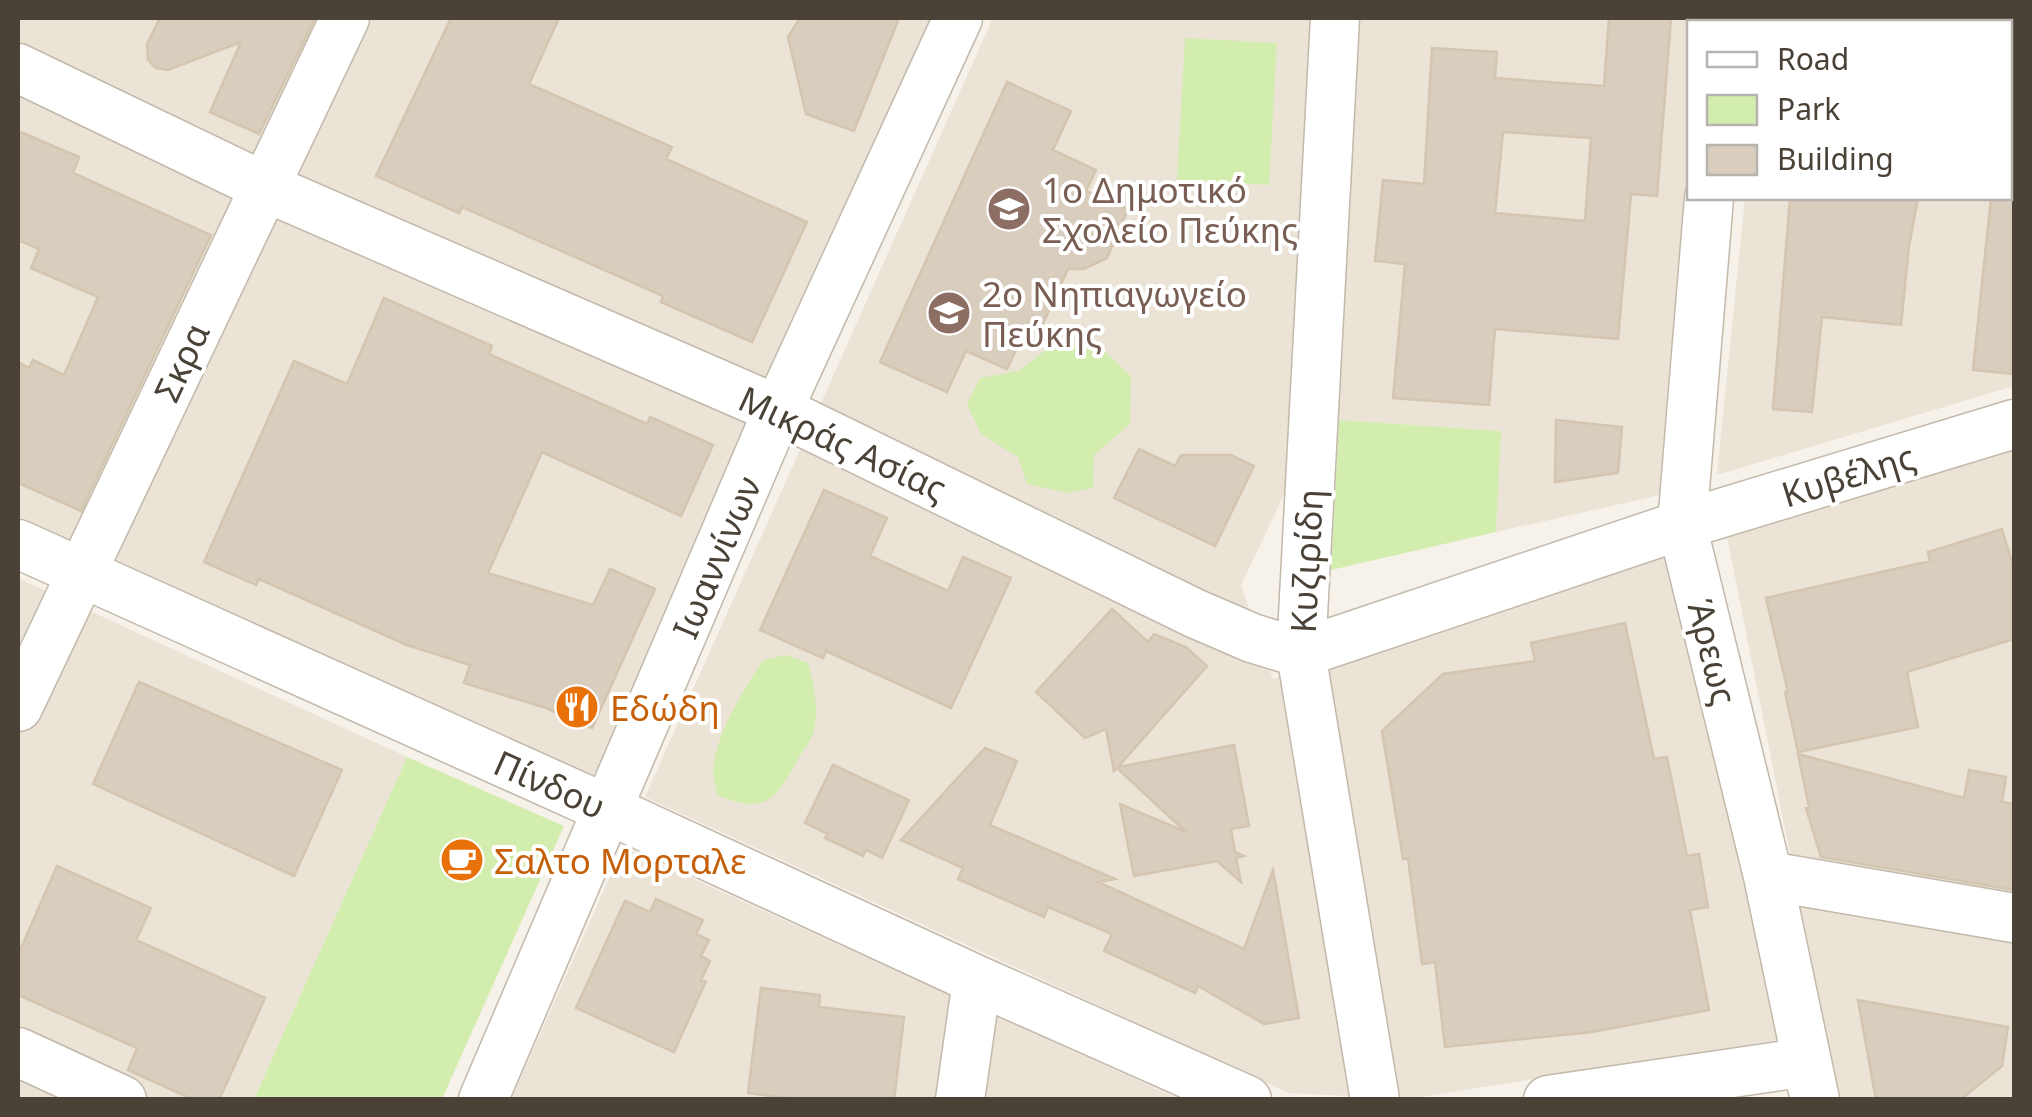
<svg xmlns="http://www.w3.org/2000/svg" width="2032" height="1117" viewBox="0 0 2032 1117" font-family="'Noto Sans',sans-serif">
	<rect width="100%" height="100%" fill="#f6f1e9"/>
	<path fill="#eae3d6" d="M18,18h923l-343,768 -580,-264z
		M993,18h724v4h-27v176l-21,295 -173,39 4,-101 -206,-14 -4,65 -49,103 32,94 393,-127 119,487 -377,60 -119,-6 -644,-296z
		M1762,18h252v368l-297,89 28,-277h265v-176h-248z
		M2014,445v654h-175l-113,-567z
		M18,578l389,179 -153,342 -236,1z
		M623,847l556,252 -668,1z"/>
	<path fill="#d3edae" d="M1185,38l92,5 -8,142 -92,-5z
		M1054,344l47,4 30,28 -1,48 -36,31 -1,33 -25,5 -41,-9 -9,-27 -37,-23 -14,-30 13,-26 38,-7z
		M1339,420l162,11 -5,101 -165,38z
		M786,655l22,8c6,21 10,41 7,63 -1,12 -12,24 -18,35 -22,40 -32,54 -80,34 -1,-7 -4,-17 -4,-24 3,-38 30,-80 50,-111z
		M407,757l157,69 -122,273h-188z"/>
	<path fill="#d9cdbd" stroke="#d4c5b0" stroke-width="2.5" fill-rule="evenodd" d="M160,18h155l-56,116 -49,-22 31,-70 -73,28 -12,-2 -8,-8 -1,-16z
		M451,18h108l-30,66 143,63 -6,12 141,63 -55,120 -91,-40 2,-6 -201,-89 -3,6 -83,-37z
		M800,18h99l-45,113 -48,-17 -18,-77z
		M1609,18h62l-14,178 -26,-2 -13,145 -123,-10 -6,76 -96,-7 12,-134 -30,-3 8,-81 41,4 8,-136 65,4 -2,26 109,8zM1503,132l88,6 -6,83 -90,-8z
		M1007,82l64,29 -18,39 43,20 -10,21 42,18 -21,49 -23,11h-16l-27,59 -12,-6 -22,47 -41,-18 -19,41 -67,-30z
		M18,131l61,26 -6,16 138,62 -130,276 -63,-28v-121l11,6 4,-8 31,15 34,-78 -67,-29 8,-19 -21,-9z
		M1790,198h128l-9,48 -8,79 -79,-8 -10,95 -39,-3z
		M1991,198l23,1v175l-41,-4z
		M384,298l108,48 -3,8 158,70 3,-7 63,28 -32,71 -139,-64 -54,121 105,32 17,-36 45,20 -63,139 -46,-20 -82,-25 6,-18 -63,-20 -148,-66 -3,6 -52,-23 90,-201 53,23z
		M1556,420l66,7 -4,46 -63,9z
		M1139,449l36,17 6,-11h50l23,11 -39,80 -101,-48z
		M824,490l63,28 -17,38 78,35 15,-34 48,21 -60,130 -125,-57 -3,7 -63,-28z
		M2002,529l12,40v70l-107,33 11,55 -120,25 -13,-60h3l-22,-94 164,-37 -2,-9z
		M1112,609l36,33 6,-8 32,13 21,19 -89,101 116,-22 15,81 -18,3 4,23 9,4 -8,2 5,24 -24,-21 -83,15 -14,-72 66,28 -69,-64 -3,3 -8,-42 -21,9 -49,-46z
		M1625,623l29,136 13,-2 20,99 12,-2 9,53 -18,3 19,100 -117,22 -147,15 -10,-85 -13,2 -14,-106 -5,1 -21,-128 61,-57 92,-13 -4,-18z
		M139,682l203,88 -48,106 -201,-92z
		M985,748l32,13 -27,64 125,54 -17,3 146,67 29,-79 26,148 -35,6 -66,-38 -3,7 -91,-42 8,-17 -64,-27 -4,10 -86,-38 5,-11 -62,-28z
		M1798,754l166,44 5,-28 37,7 -4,25 12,2v86l-193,-33 -15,-49 3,-1z
		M833,765l76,35 -27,58 -16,-8 -3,6 -38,-18 3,-4 -23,-11z
		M57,866l94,42 -15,32 129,58 -46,102h-25l-66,-30 9,-22 -119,-53v-40z
		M656,899l47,21 -7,14 13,6 -8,16 9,5 -9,19 5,1 -32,71 -98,-44 49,-107 25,11z
		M761,988l59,7 -1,12 85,10 -10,83h-93l-53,-7z
		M1858,1000l150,27 -6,39 -42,34h-84z"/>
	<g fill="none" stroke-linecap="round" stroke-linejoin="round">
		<defs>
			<path id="minor" d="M1335,18l-34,635 74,447
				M1730,22l1,-4
				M18,68l247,119 513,223 416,203 58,25 49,15 381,-128 332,-101
				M1709,198l-27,327 86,351 47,224
				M18,544l591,266 368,170 270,120
				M18,707l327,-689
				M1768,876l246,42
				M18,1052l104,48
				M483,1100l295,-690 180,-392
				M960,1100l17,-120
				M1548,1100l259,-38"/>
		</defs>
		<use href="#minor" stroke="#c2b9aa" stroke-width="51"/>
		<use href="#minor" stroke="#fff" stroke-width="48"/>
	</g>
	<defs>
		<symbol id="school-disc" viewBox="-11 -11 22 22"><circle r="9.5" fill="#8d6e63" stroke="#fff"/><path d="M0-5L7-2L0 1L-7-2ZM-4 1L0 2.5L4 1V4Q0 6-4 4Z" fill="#fff"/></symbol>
		<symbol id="restaurant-disc" viewBox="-11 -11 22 22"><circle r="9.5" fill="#e8710a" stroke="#fff"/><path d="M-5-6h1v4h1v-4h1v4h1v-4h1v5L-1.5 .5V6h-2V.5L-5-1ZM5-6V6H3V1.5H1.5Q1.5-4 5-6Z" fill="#fff"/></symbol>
		<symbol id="cafe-disc" viewBox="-11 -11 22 22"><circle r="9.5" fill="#e8710a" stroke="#fff"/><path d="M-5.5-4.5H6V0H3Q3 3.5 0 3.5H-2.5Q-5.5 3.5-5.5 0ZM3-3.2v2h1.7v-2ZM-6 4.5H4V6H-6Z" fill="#fff"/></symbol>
	</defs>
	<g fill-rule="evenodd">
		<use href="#school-disc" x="984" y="184" width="50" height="50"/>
		<use href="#school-disc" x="924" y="288" width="50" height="50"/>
		<use href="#restaurant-disc" x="552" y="682" width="50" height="50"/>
		<use href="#cafe-disc" x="437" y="835" width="50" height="50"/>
	</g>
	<g text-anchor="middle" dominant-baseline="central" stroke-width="8" stroke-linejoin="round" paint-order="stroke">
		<g font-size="35" fill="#785e54" stroke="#fff" text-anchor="start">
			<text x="1042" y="189">1ο Δημοτικό<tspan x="1042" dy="40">Σχολείο Πεύκης</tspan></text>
			<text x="982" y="293">2ο Νηπιαγωγείο<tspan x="982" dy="40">Πεύκης</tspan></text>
		</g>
		<g font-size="35" fill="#4a4236" stroke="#fff">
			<text transform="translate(181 362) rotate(-65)">Σκρα</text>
			<text transform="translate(843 443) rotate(25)">Μικράς Ασίας</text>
			<text transform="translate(1848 475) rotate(-17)">Κυβέλης</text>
			<text transform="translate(716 557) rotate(-67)">Ιωαννίνων</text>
			<text transform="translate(1306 561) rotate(-87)">Κυζιρίδη</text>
			<text transform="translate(1713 652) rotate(76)">Άρεως</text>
			<text transform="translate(550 784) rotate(24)">Πίνδου</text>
		</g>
		<g font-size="35" fill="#c56008" stroke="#fff" text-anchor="start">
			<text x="610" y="707">Εδώδη</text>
			<text x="494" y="860">Σαλτο Μορταλε</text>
		</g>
	</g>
	<rect width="2032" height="1117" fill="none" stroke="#4a4236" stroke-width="40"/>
	<rect x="1687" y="20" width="325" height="180" fill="#ffffff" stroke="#b7b3af" stroke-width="2.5"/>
	<rect x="1707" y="52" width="50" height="15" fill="#ffffff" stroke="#b7b3af" stroke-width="2.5"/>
	<text x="1777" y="70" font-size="30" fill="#4a4236">Road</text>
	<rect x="1707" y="95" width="50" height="30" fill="#d3edae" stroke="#b7b3af" stroke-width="2.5"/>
	<text x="1777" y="120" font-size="30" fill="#4a4236">Park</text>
	<rect x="1707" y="145" width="50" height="30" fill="#d9cdbd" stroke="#b7b3af" stroke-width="2.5"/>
	<text x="1777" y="170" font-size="30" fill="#4a4236">Building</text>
</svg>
